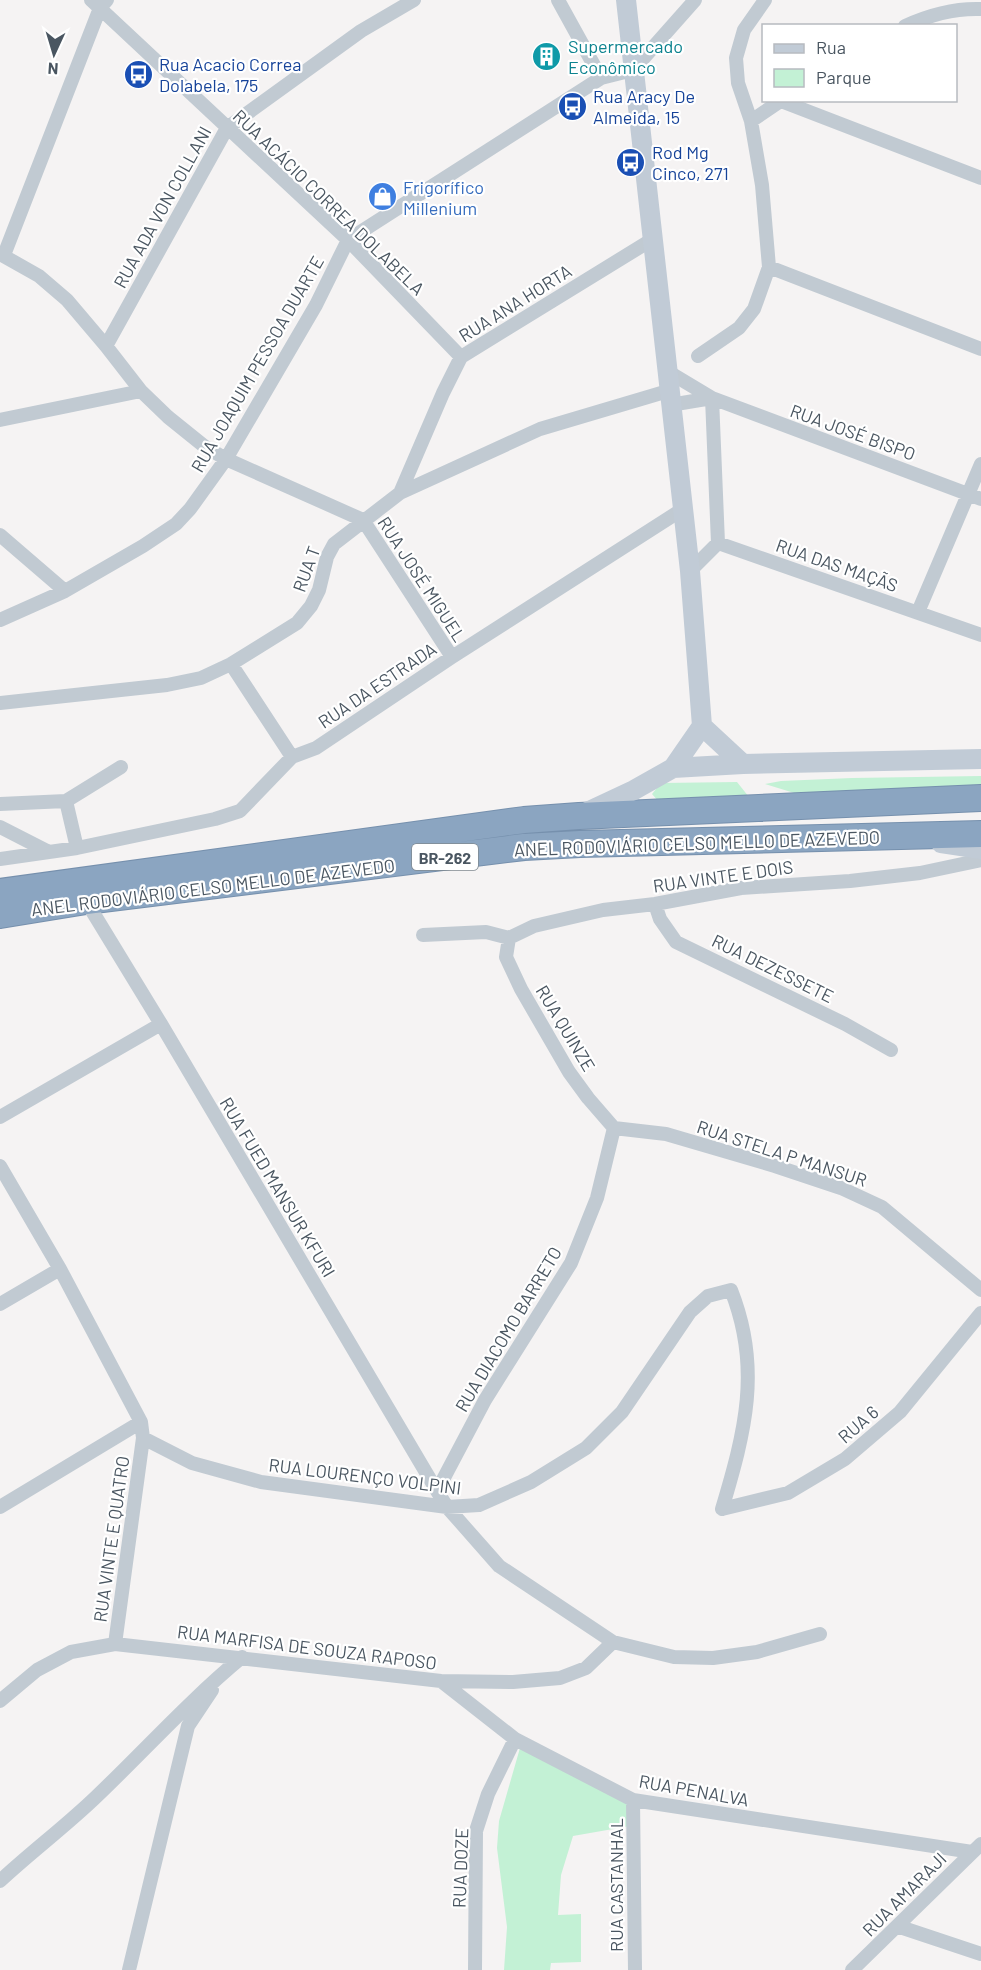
<svg xmlns="http://www.w3.org/2000/svg" width="981" height="1970" viewBox="0 0 981 1970" font-family="Barlow,sans-serif">
	<rect width="100%" height="100%" fill="#f5f3f3"/>
	<path fill="#c3f1d5" d="M981,776v14l-177,6 -39,-12 16,-3 71,-3z
		M737,782l12,15 -90,5 -7,-8 9,-11z
		M520,1748l110,54v24l-57,10 -12,39 -3,40 23,-1v48l-30,1 -1,7h-46l3,-43 -10,-79 2,-27z"/>
	<g fill="none" stroke-linecap="round" stroke-linejoin="round">
		<defs>
			<path id="motorway" d="M0,892l524,-72 55,-4 402,-18
				M0,915l86,-14 438,-54 56,-3 401,-10"/>
		</defs>
		<use href="#motorway" stroke="#7690ad" stroke-width="28"/>
		<path stroke="#c1cad2" stroke-width="14" d="M91,0l257,240 113,117
			M558,0l43,78
			M905,26c24,-11 49,-18 76,-17
			M781,101l200,77
			M751,121l31,-21
			M0,254l39,22 28,24 39,46 35,45 27,26 36,29 22,13 137,61 89,137
			M4,255l96,-247 7,-8
			M769,267l212,82
			M106,346l121,-218 134,-97 53,-31
			M698,356l41,-28 15,-19 15,-42 -7,-82 -11,-64 -13,-38 -2,-25 8,-28 21,-30
			M667,371l45,27 269,101
			M712,398l6,145
			M670,405l42,-7
			M0,420l141,-29
			M400,493l43,-100 18,-36 192,-118
			M0,535l65,56
			M690,571l28,-28 263,92
			M918,612l63,-148
			M0,620l65,-29 78,-45 33,-22 14,-15 36,-50 90,-154 32,-65 253,-162 32,-8 62,-70
			M231,664l61,93
			M0,703l167,-18 34,-7 30,-14 66,-41 14,-17 8,-16 8,-33 7,-13 66,-51 140,-64 128,-38
			M66,801l55,-34
			M66,801l11,47
			M0,804l66,-3
			M0,827l49,25
			M0,859l77,-11 138,-29 25,-8 52,-54 24,-9 136,-91 231,-148
			M86,901l75,123 276,467
			M655,904l5,15 16,23 169,82 46,26
			M423,935l63,-3 23,6
			M509,938l25,-12 69,-16 52,-6 86,-16 109,-7 70,-8 61,-13
			M509,938l-3,19 15,32 48,83 19,26 26,30
			M0,1117l161,-93
			M614,1128l-17,70 -26,65 -86,137 -48,91 10,16 52,59 114,76 61,15 39,1 44,-6 63,-18
			M614,1128l52,6 109,32 66,22 41,19 99,83
			M0,1166l60,103 81,153 2,16 -28,206
			M0,1304l60,-35
			M143,1438l49,25 69,19 186,25 32,-2 52,-23 55,-34 36,-36 68,-100 18,-16 23,-6c31,78 14,142 -9,219
			M0,1507l141,-85
			M722,1509l66,-16 57,-34 55,-47 81,-99
			M441,1681l74,58 118,61 339,52
			M0,1701l37,-31 34,-18 44,-8 326,37 72,1 47,-4 26,-10 27,-26
			M633,1800l2,170
			M0,1881c31,-29 66,-55 97,-85 48,-46 93,-96 145,-139
			M897,1926l84,28
			M129,1970l59,-244 24,-36
			M475,1970l1,-139 12,-37 27,-55
			M852,1970l129,-126"/>
		<path stroke="#c1cbd6" stroke-width="20" d="M626,0l64,571 12,155 -29,42
			M702,726l41,38
			M587,812l47,-22 39,-22 70,-4 238,-5
			M941,843l40,6"/>
		<use href="#motorway" stroke="#8ba5c1" stroke-width="26"/>
	</g>
	<defs>
		<symbol id="building-disc" viewBox="-11 -11 22 22"><circle r="9.5" fill="#0f9aa8" stroke="#fff"/><path d="M-4-6H4V6H1V3H-1V6H-4ZM-2.5-4.3h1.7v1.8h-1.7ZM.8-4.3h1.7v1.8H.8ZM-2.5-1h1.7V.8h-1.7ZM.8-1h1.7V.8H.8Z" fill="#fff"/></symbol>
		<symbol id="bus-disc" viewBox="-11 -11 22 22"><circle r="9.5" fill="#1a4fb4" stroke="#fff"/><path d="M-5-6H5V4H4V6H2V4H-2V6H-4V4H-5ZM-3.5-4V0h7V-4ZM-3.5 1.2v1.5H-2V1.2ZM2 1.2v1.5H3.5V1.2Z" fill="#fff"/></symbol>
		<symbol id="shop-disc" viewBox="-11 -11 22 22"><circle r="9.5" fill="#3f7fe0" stroke="#fff"/><path d="M-5-2.5h2.3a2.7 3.5 0 0 1 5.4 0H5L5.5 6h-11ZM-1.5-2.5h3a1.5 2.3 0 0 0-3 0Z" fill="#fff"/></symbol>
	</defs>
	<g fill-rule="evenodd">
		<use href="#building-disc" x="530" y="40" width="33" height="33"/>
		<use href="#bus-disc" x="122" y="58" width="33" height="33"/>
		<use href="#bus-disc" x="556" y="90" width="33" height="33"/>
		<use href="#bus-disc" x="614" y="146" width="33" height="33"/>
		<use href="#shop-disc" x="366" y="180" width="33" height="33"/>
	</g>
	<g text-anchor="middle" dominant-baseline="central" stroke-width="4.5" stroke-linejoin="round" paint-order="stroke">
		<rect fill="#fff" stroke="#808990" stroke-width="1.5" x="412" y="844" width="66" height="26" rx="4.5"/>
		<g font-size="16" font-weight="bold" fill="#4a5661">
			<text x="445" y="857">BR-262</text>
		</g>
		<g font-size="18" fill="#0d838f" stroke="#fff" text-anchor="start">
			<text x="568" y="46">Supermercado<tspan x="568" dy="21">Econômico</tspan></text>
		</g>
		<g font-size="18" fill="#164399" stroke="#fff" text-anchor="start">
			<text x="159" y="64">Rua Acacio Correa<tspan x="159" dy="21">Dolabela, 175</tspan></text>
			<text x="593" y="96">Rua Aracy De<tspan x="593" dy="21">Almeida, 15</tspan></text>
			<text x="652" y="152">Rod Mg<tspan x="652" dy="21">Cinco, 271</tspan></text>
		</g>
		<g font-size="18" fill="#366cbe" stroke="#fff" text-anchor="start">
			<text x="403" y="187">Frigorífico<tspan x="403" dy="21">Millenium</tspan></text>
		</g>
		<g font-size="18" fill="#4a5661" stroke="#fff">
			<text transform="translate(329 202) rotate(44)">RUA ACÁCIO CORREA DOLABELA</text>
			<text transform="translate(162 207) rotate(-61)">RUA ADA VON COLLANI</text>
			<text transform="translate(515 303) rotate(-32)">RUA ANA HORTA</text>
			<text transform="translate(257 364) rotate(-60)">RUA JOAQUIM PESSOA DUARTE</text>
			<text transform="translate(853 432) rotate(20)">RUA JOSÉ BISPO</text>
			<text transform="translate(837 565) rotate(19)">RUA DAS MAÇÃS</text>
			<text transform="translate(306 569) rotate(-70)">RUA T</text>
			<text transform="translate(422 579) rotate(57)">RUA JOSÉ MIGUEL</text>
			<text transform="translate(377 685) rotate(-34)">RUA DA ESTRADA</text>
			<text transform="translate(697 843) rotate(-2)">ANEL RODOVIÁRIO CELSO MELLO DE AZEVEDO</text>
			<text transform="translate(723 876) rotate(-8)">RUA VINTE E DOIS</text>
			<text transform="translate(213 887) rotate(-7)">ANEL RODOVIÁRIO CELSO MELLO DE AZEVEDO</text>
			<text transform="translate(773 968) rotate(26)">RUA DEZESSETE</text>
			<text transform="translate(566 1028) rotate(59)">RUA QUINZE</text>
			<text transform="translate(782 1153) rotate(18)">RUA STELA P MANSUR</text>
			<text transform="translate(278 1187) rotate(59)">RUA FUED MANSUR KFURI</text>
			<text transform="translate(508 1329) rotate(-59)">RUA DIACOMO BARRETO</text>
			<text transform="translate(858 1424) rotate(-41)">RUA 6</text>
			<text transform="translate(365 1476) rotate(7)">RUA LOURENÇO VOLPINI</text>
			<text transform="translate(111 1539) rotate(-82)">RUA VINTE E QUATRO</text>
			<text transform="translate(307 1647) rotate(7)">RUA MARFISA DE SOUZA RAPOSO</text>
			<text transform="translate(694 1790) rotate(10)">RUA PENALVA</text>
			<text transform="translate(460 1868) rotate(-88)">RUA DOZE</text>
			<text transform="translate(616 1885) rotate(-90)">RUA CASTANHAL</text>
			<text transform="translate(904 1894) rotate(-45)">RUA AMARAJI</text>
		</g>
	</g>
	<rect x="762" y="24" width="195" height="78" fill="#ffffff" stroke="#b7bbc0" stroke-width="1.5"/>
	<rect x="774" y="44" width="30" height="9" fill="#c1cbd6" stroke="#b7bbc0" stroke-width="1.5"/>
	<text x="816" y="54" font-size="18" fill="#4a5661">Rua</text>
	<rect x="774" y="69" width="30" height="18" fill="#c3f1d5" stroke="#b7bbc0" stroke-width="1.5"/>
	<text x="816" y="84" font-size="18" fill="#4a5661">Parque</text>
	<g transform="translate(54 54) rotate(184)" stroke="#ffffff" stroke-width="4.5" paint-order="stroke">
	<path d="M0-4.5L10 22L0 15L-10 22Z" fill="#4a5661"/>
	<text y="-9" font-size="16" font-weight="bold" text-anchor="middle" fill="#4a5661">N</text>
	</g>
</svg>
